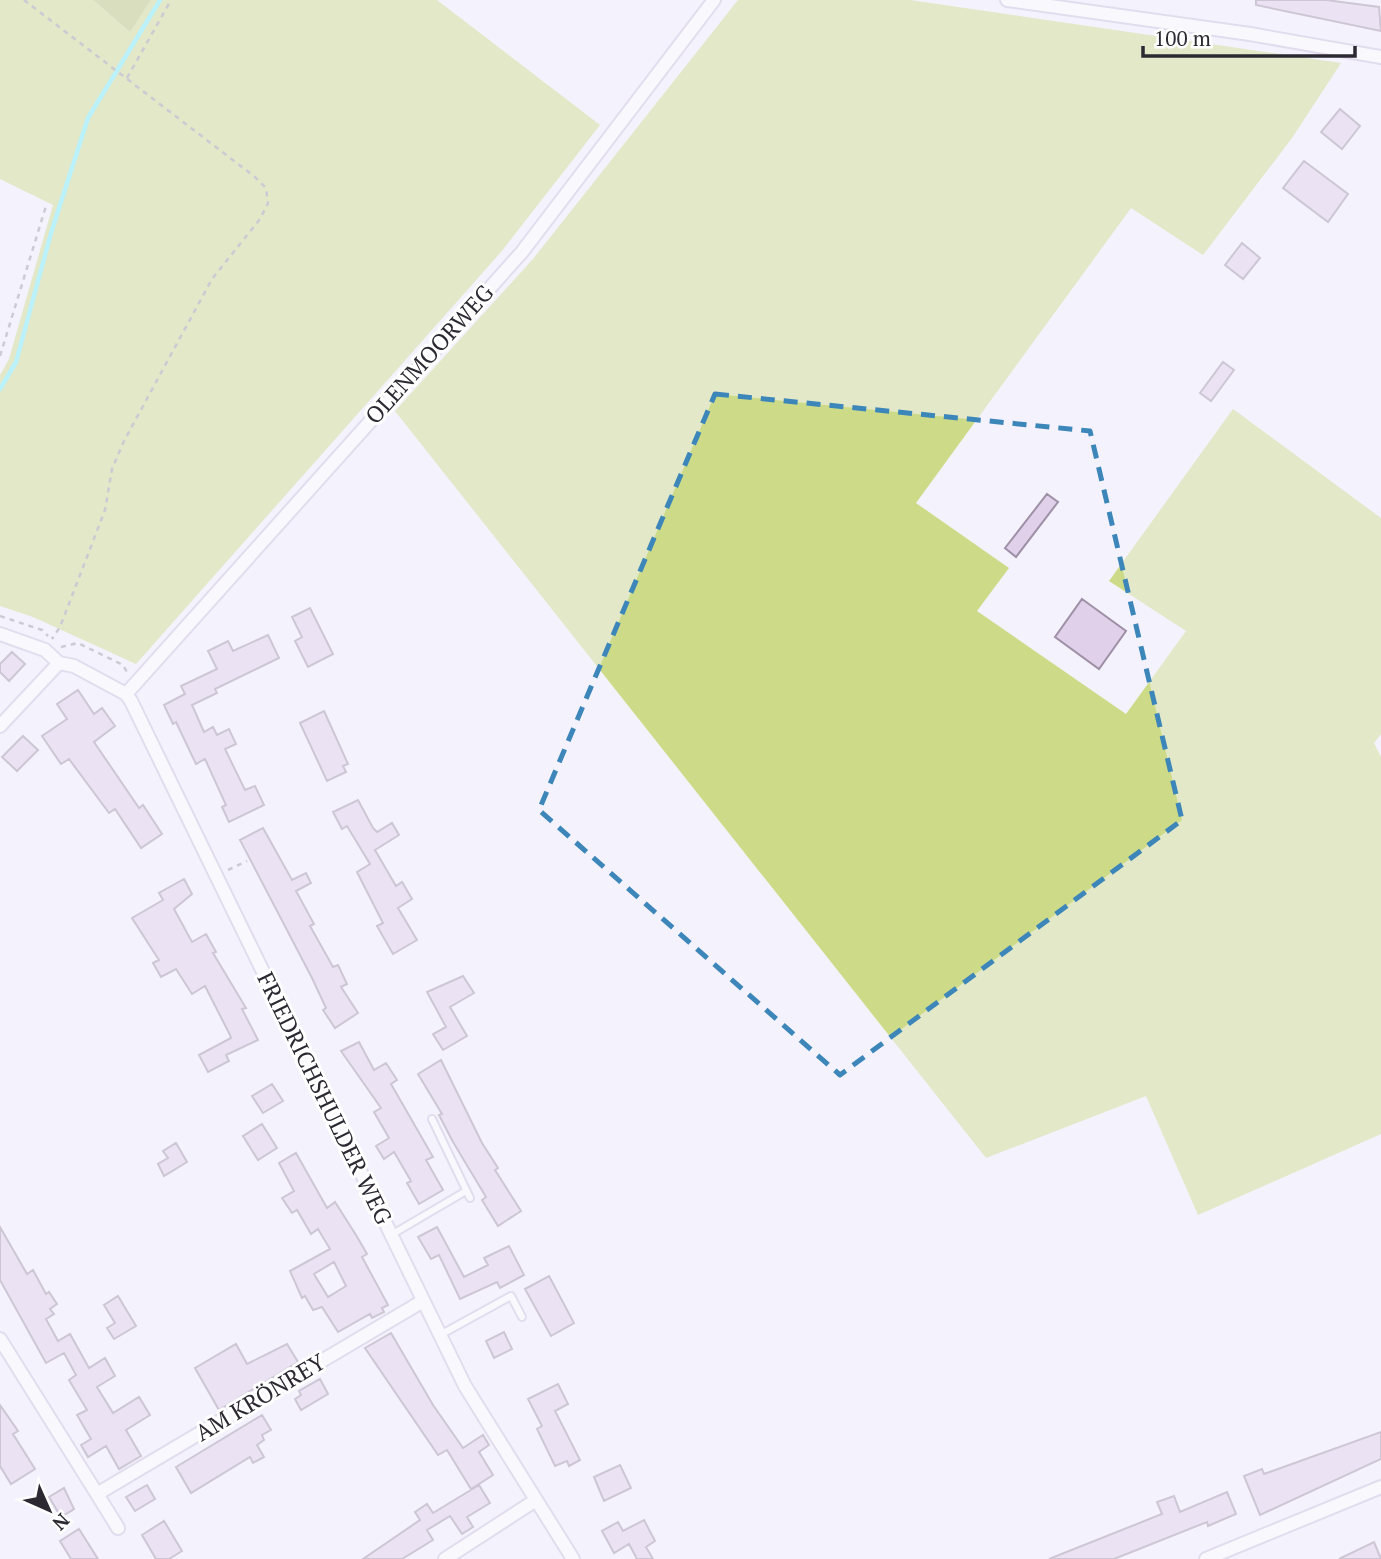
<svg xmlns="http://www.w3.org/2000/svg" width="1381" height="1559" viewBox="0 0 1381 1559" font-family="'PT Serif',serif">
	<rect width="100%" height="100%" fill="#f4f2fc"/>
	<path fill="#cddb89" d="M0,0h93l37,32 21,-32h286l163,125 -99,127 -365,412 -103,-47 -33,-11v-231l9,-16 44,-154 -53,-26z
		M738,0h172l431,63 -49,75 -89,117 -72,-47 -215,295 93,65 -32,43 149,103 60,-83 -77,-50 124,-172 148,109v216l-7,9 7,14v377l-183,81 -52,-119 -160,62 -591,-747 138,-152z"/>
	<path fill="#b9c673" d="M93,0h58l-21,32z"/>
	<g fill="none" stroke-linecap="round" stroke-linejoin="round">
		<path stroke="#77eff8" stroke-width="4.5" d="M0,389l16,-27 35,-129 37,-115 72,-118"/>
	</g>
	<path fill="#e0d0e9" stroke="#9e90a6" stroke-width="2" fill-rule="evenodd" d="M1256,0h70l53,7 2,24 -125,-26z
		M1340,109l20,17 -18,23 -21,-17z
		M1304,161l44,33 -20,28 -45,-34z
		M1242,243l18,15 -17,21 -18,-14z
		M1223,362l11,8 -23,31 -11,-8z
		M1047,494l11,8 -42,55 -11,-9z
		M1082,599l44,32 -27,38 -44,-32z
		M310,608l23,46 -25,13 -13,-26 7,-4 -10,-20z
		M268,635l11,23 -64,31 2,4 -25,12 12,27 9,-5 4,8 12,-6 7,15 -11,5 20,41 10,-4 9,19 -35,17 -7,-15 4,-2 -21,-46 -9,5 -20,-42 -3,2 -9,-19 21,-11 -4,-8 36,-17 -9,-18 20,-10 5,10z
		M12,652l13,12 -16,17 -9,-9v-8z
		M78,690l16,24 8,-6 13,18 -21,16 45,66 4,-3 19,29 -21,14 -26,-39 -6,4 -40,-54 -8,5 -19,-28 25,-17 -10,-15z
		M324,711l24,53 -5,2 3,6 -19,9 -27,-58z
		M23,736l15,14 -21,21 -15,-14z
		M358,800l15,28 4,4 15,-9 7,12 -24,15 21,36 6,-4 10,17 -14,9 19,32 -24,14 -16,-28 6,-3 -26,-51 13,-8 -23,-38 -5,3 -9,-17z
		M263,828l29,52 14,-7 5,10 -15,8 18,33 -4,2 23,41 5,-2 9,19 -6,3 17,26 -23,15 -12,-18 3,-2 -14,-30 -72,-138z
		M184,879l8,15 -18,15 18,33 14,-8 10,18 -3,1 33,55 -4,1 16,31 -32,15 3,6 -21,11 -9,-17 32,-17 -1,-3 -25,-49 -13,8 -16,-25 -15,8 -8,-14 6,-3 -27,-42 31,-18 -4,-7z
		M463,976l11,17 -24,14 17,29 -24,14 -10,-16 13,-7 -19,-35z
		M359,1042l15,28 12,-7 11,17 -6,4 42,73 -7,3 17,30 -24,14 -12,-21 4,-2 -17,-29 -10,7 -8,-13 13,-8 -15,-26 7,-4 -40,-57z
		M441,1060l41,83 16,25 -3,2 26,41 -23,15 -16,-26 4,-3 -33,-55 -14,-27 3,-1 -24,-40z
		M272,1084l11,17 -20,12 -11,-17z
		M262,1124l15,24 -19,12 -15,-24z
		M176,1143l11,19 -23,14 -6,-12 10,-6 -5,-7z
		M296,1153l31,55 8,-6 21,33 11,19 -5,3 26,48 -6,3 2,4 -12,6 -2,-4 -32,18 -16,-25 -9,3 -8,-14 -3,2 -12,-27 40,-22 -12,-20 -7,5 -14,-24 -5,3 -10,-15 12,-7 -15,-28zM334,1262l12,24 -18,11 -14,-23z
		M0,1227l27,47 6,-4 13,24 3,-2 8,12 -7,5 4,5 -8,5 12,22 12,-7 19,34 16,-10 10,18 -18,11 16,26 26,-16 11,18 -24,15 15,26 -22,13 -13,-23 -18,11 -7,-12 10,-6 -14,-24 10,-5 -18,-30 7,-5 -12,-22 -18,10 -46,-83z
		M437,1227l27,50 24,-12 -4,-7 25,-12 15,29 -24,13 -3,-6 -37,17 -21,-44 -8,4 -13,-22z
		M549,1276l25,47 -23,13 -26,-47z
		M118,1296l18,30 -22,13 -7,-11 8,-5 -11,-18z
		M504,1332l8,17 -18,9 -8,-17z
		M391,1333l42,72 30,43 20,-13 6,10 -10,7 14,23 -22,14 -24,-39 -9,5 -73,-107z
		M236,1344l11,20 40,-20 11,18 -79,48 -24,-42z
		M320,1379l8,15 -27,16 -6,-11 6,-4 -2,-4z
		M558,1384l10,20 -13,7 25,49 -11,6 -2,-5 -12,5 -18,-37 5,-3 -14,-27z
		M0,1405l18,26 -5,3 22,35 -24,15 -11,-18z
		M262,1415l9,15 -9,5 2,5 -7,5 7,12 -11,6 -3,-6 -59,36 -15,-26z
		M1381,1432v27l-121,56 -16,-39 18,-7 2,5z
		M620,1465l11,23 -27,13 -10,-24z
		M147,1485l8,14 -20,12 -9,-14z
		M479,1485l11,18 -23,14 6,10 -11,7 -12,-18 -23,14 6,10 -31,19h-39l57,-39 -5,-8 12,-8 6,9z
		M64,1488l10,21 -13,8 -12,-20z
		M1227,1492l9,22 -28,12 -1,-4 -93,37h-65l113,-45 -5,-12 17,-6 6,16z
		M644,1520l11,21 -9,6 7,12h-16l-8,-15 -15,9 -12,-22 16,-9 5,9z
		M164,1521l18,30 -13,8h-13l-14,-24z
		M79,1529l19,30h-27l-11,-18z
		M1374,1542l7,17h-42z"/>
	<g fill="none" stroke-linecap="round" stroke-linejoin="round">
		<defs>
			<path id="service" d="M432,1119l38,79
				M391,1235l75,-44
				M440,1335l71,-39 11,21"/>
			<path id="minor" d="M1007,0l243,34 131,23
				M0,634l45,16 14,13
				M59,663l15,3 52,28 5,7 334,685 108,173
				M126,694l396,-442 192,-252
				M0,726l59,-63
				M0,1339l97,155 326,-193
				M97,1494l21,34
				M445,1559l91,-59
				M1206,1559l175,-72"/>
		</defs>
		<use href="#service" stroke="#cbc4df" stroke-width="10"/>
		<use href="#minor" stroke="#cbc4df" stroke-width="16"/>
		<path stroke="#9c99a3" stroke-width="2.5" stroke-dasharray="5 5" stroke-linecap="butt" d="M24,0l231,177 11,11 2,15 -8,16 -48,60 -88,162 -12,28 -7,41 -45,117 -8,12
			M127,78l44,-78
			M0,356l46,-150
			M0,616l42,14 6,6
			M61,647l17,-4 45,22 5,9
			M228,870l19,-9"/>
		<use href="#service" stroke="#fff" stroke-width="6"/>
		<use href="#minor" stroke="#fff" stroke-width="12"/>
	</g>
	<path d="M0 0H1381V1559H0ZM715,394l375,37 92,389 -342,255 -301,-265z" fill="#f4f2fc" fill-opacity=".55" fill-rule="evenodd"/>
	<path fill="none" stroke="#3c86ba" stroke-width="5" stroke-dasharray="14 9" stroke-linejoin="round" d="M715,394l375,37 92,389 -342,255 -301,-265z"/>
	<g text-anchor="middle" dominant-baseline="central" stroke-width="6" stroke-linejoin="round" paint-order="stroke">
		<g font-size="23" fill="#2c2933" stroke="#fff">
			<text transform="translate(429 354) rotate(-48)">OLENMOORWEG</text>
			<text transform="translate(325 1098) rotate(64)">FRIEDRICHSHULDER WEG</text>
			<text transform="translate(260 1397) rotate(-31)">AM KRÖNREY</text>
		</g>
	</g>
	<g transform="translate(49 1510) rotate(135)" stroke="#ffffff" stroke-width="5" paint-order="stroke">
	<path d="M0-5L12 26L0 18L-12 26Z" fill="#2c2933"/>
	<text y="-10" font-size="19" font-weight="bold" text-anchor="middle" fill="#2c2933">N</text>
	</g>
	<path d="M1143 46v10h212v-10" fill="none" stroke="#2c2933" stroke-width="3.5"/>
	<text x="1154" y="46" font-size="21" fill="#2c2933" stroke="#ffffff" stroke-width="5" paint-order="stroke">100 m</text>
</svg>
